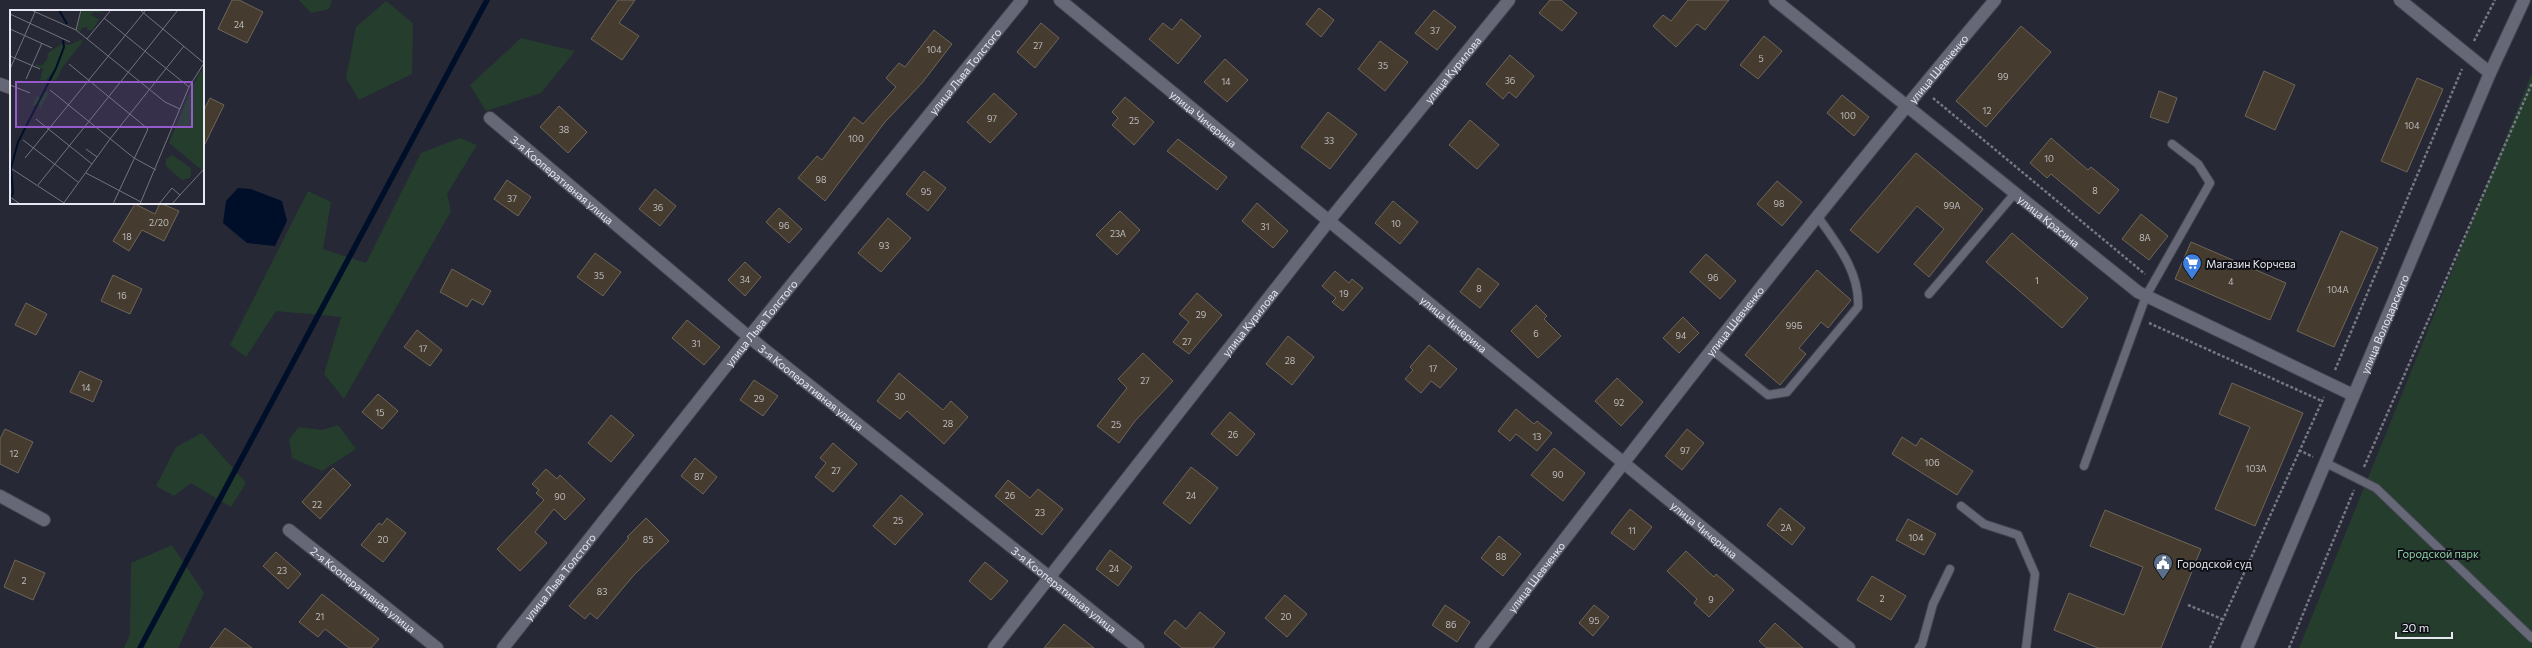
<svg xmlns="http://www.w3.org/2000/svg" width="2532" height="648" viewBox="0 0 2532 648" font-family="Commissioner,sans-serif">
	<rect width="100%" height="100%" fill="#262835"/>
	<path fill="#243d2d" d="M299,0h33l-3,9 -18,4z
		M386,1l27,22 -1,51 -53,26 -13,-22 10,-51z
		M521,38l54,13 -34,42 -55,18 -16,-26z
		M2532,73v575h-233z
		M460,138l17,7 -30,49 4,17 -107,188 -20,-25 17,-57 -65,-6 -30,46 -16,-12 78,-154 23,11 -8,47 43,14 55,-110z
		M338,425l18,24 -34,22 -30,-13 -3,-19 10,-12 23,3z
		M202,433l44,50 -15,24 -40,-24 -17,13 -18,-10 20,-39z
		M172,545l32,48 -26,55h-54l6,-14 1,-71z"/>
	<path fill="#000f29" d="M238,188l13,1 31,12 5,20 -12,25 -28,-3 -24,-20 3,-22z"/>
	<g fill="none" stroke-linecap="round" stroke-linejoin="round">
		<path stroke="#000f29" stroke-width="5.5" d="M140,648l347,-648"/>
	</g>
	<path fill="#453c2f" stroke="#6f6658" d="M232,0h7l24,12 -16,31 -29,-14z
		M618,0h17l-16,23 20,13 -17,24 -31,-21z
		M1550,0h11l16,13 -15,18 -23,-18z
		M1688,0h41l-24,30 -8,-6 -21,23 -23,-21 10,-11 8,6z
		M1319,8l15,12 -13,17 -15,-13z
		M1434,10l22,17 -19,23 -22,-17z
		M1181,19l20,17 -23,28 -29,-25 14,-16 9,7z
		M1041,23l18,15 -24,30 -18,-16z
		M2021,26l30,26 -65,75 -30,-26z
		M934,30l18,14 -30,39 -37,39 -60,79 -27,-23 19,-22 5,4 32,-43 9,7 33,-37 -10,-9 13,-15 6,4z
		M1764,36l18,15 -24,28 -18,-14z
		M1380,41l28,21 -23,29 -27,-22z
		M1510,55l24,21 -18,22 -7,-6 -6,7 -17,-15z
		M1225,59l23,21 -21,22 -23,-20z
		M2264,71l31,14 -20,45 -30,-14z
		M2417,78l26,11 -36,83 -26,-11z
		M2159,91l18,7 -9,25 -18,-6z
		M994,93l23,21 -27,29 -23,-21z
		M1842,95l27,22 -15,19 -27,-23z
		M1125,97l29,25 -20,23 -22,-20 6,-7 -6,-6z
		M210,98l14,7 -21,43v-36z
		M559,106l28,26 -19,21 -28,-26z
		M1328,112l29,22 -27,35 -29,-22z
		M1470,120l29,25 -22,24 -28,-24z
		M2051,138l37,32 3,-3 28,23 -20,24 -48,-40 -4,4 -17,-15z
		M1178,139l49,38 -10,13 -50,-39z
		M1916,153l67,56 -54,68 -15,-13 30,-35 -27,-23 -39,47 -28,-23z
		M924,171l22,17 -18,23 -22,-17z
		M507,180l24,17 -13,19 -24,-17z
		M1777,181l25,21 -20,24 -25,-22z
		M655,189l21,17 -16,20 -21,-17z
		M1393,201l25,21 -18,22 -25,-21z
		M160,203l19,8 -15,30 -22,-11 -13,21 -16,-10 22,-37 20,10z
		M1257,203l31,28 -15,17 -31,-27z
		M779,208l23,21 -13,14 -23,-21z
		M1120,211l20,19 -23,25 -21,-20z
		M2141,214l27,22 -19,24 -27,-21z
		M888,218l23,20 -30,34 -23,-19z
		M2341,231l37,17 -44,99 -37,-16z
		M2012,233l76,65 -26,30 -76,-66z
		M2191,242l95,41 -16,37 -95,-41z
		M595,253l26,19 -18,24 -26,-19z
		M1706,254l30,27 -16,18 -30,-27z
		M745,262l16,15 -16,19 -17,-16z
		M1478,268l21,16 -19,24 -20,-16z
		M452,269l39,22 -8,14 -11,-6 -5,8 -27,-15z
		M1817,270l34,30 -23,28 -7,-6 -22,26 7,6 -26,31 -35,-30z
		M1335,271l14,12 3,-4 11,9 -20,23 -11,-9 4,-4 -14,-12z
		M113,275l29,14 -12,25 -29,-13z
		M1197,293l25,22 -33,39 -16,-12 16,-20 -10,-8z
		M26,303l21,11 -11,21 -21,-10z
		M1536,305l11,11 -3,3 17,17 -23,22 -27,-27z
		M1683,317l16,16 -20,20 -16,-15z
		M687,320l33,27 -16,18 -32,-27z
		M417,330l25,20 -12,16 -26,-19z
		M1288,336l26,21 -22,28 -26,-21z
		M1429,345l28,24 -17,19 -9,-7 -10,12 -16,-14 8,-9 -3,-3z
		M1143,353l30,28 -38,40 -16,22 -22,-17 30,-38 -9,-9z
		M80,371l22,10 -9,21 -23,-10z
		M899,373l44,37 8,-9 17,16 -24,27 -37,-33 -7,8 -23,-18z
		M1617,378l26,24 -22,24 -26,-25z
		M754,380l24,16 -15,20 -23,-16z
		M2232,383l71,30 -48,113 -40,-17 35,-82 -31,-13z
		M378,394l20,17 -16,18 -20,-17z
		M1516,409l18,15 3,-3 15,12 -15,18 -21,-17 -6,7 -12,-10z
		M1230,412l25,22 -18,22 -26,-22z
		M611,415l23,20 -23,27 -23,-19z
		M5,429l28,13 -15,31 -18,-9v-25z
		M1687,429l17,14 -22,27 -17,-14z
		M1902,437l14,9 5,-8 52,33 -16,24 -65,-41z
		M833,443l24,21 -24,28 -18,-15 11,-14 -6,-5z
		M1554,448l31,25 -22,28 -32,-26z
		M695,458l22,19 -14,17 -22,-18z
		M1191,467l27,21 -28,36 -27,-21z
		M333,468l18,17 -31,34 -18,-17z
		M546,469l11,10 3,-4 25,24 -20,21 -11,-11 -19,23 12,11 -27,28 -23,-22 47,-49 -8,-7 3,-3 -7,-6z
		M1008,480l22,18 8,-9 25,20 -21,26 -47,-39z
		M901,495l22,19 -28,31 -22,-19z
		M1780,508l25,20 -13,17 -25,-20z
		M1630,509l22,18 -18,23 -23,-17z
		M2105,510l96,39 -40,99h-63l-44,-18 15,-37 55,22 19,-48 -53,-21z
		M387,518l19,15 -23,29 -22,-17 18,-22 3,2z
		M646,518l23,23 -35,34 -37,44 -7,-6 -5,6 -16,-13 60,-68 -2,-1z
		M1908,519l28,15 -12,21 -28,-15z
		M1499,536l22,18 -18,22 -22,-18z
		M1110,550l22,17 -14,19 -22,-17z
		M1686,551l28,26 2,-3 18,16 -25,27 -15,-14 3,-4 -30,-28z
		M276,552l25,22 -13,15 -25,-23z
		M15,560l30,13 -12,27 -29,-13z
		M985,562l23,19 -17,19 -22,-19z
		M1872,576l34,20 -15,24 -34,-20z
		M322,594l57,45 -8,9h-22l-24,-19 -7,8 -19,-15z
		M1285,595l22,19 -20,23 -22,-19z
		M1445,605l25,17 -13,20 -25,-17z
		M1594,605l15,12 -16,19 -14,-13z
		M1200,612l25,21 -12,15h-31l-18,-15 11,-13 11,9z
		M1775,623l28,25h-36l-8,-7z
		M1064,624l30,24h-50z
		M225,628l27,20h-42z"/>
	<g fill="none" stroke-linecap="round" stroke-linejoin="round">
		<defs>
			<path id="service" d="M1929,294l87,-102
				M1712,350l56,45 19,-3 71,-85c2,-35 -21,-63 -40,-90
				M2326,463l50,25 156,150
				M2084,466l62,-170 64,-113 -12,-19 -26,-20
				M1961,506l23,18 34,11 17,39 -9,74
				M1919,648l3,-4 11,-40 17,-35"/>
			<g id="minor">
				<path id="s1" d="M1060,0l789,648"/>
				<path id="s2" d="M1775,0l363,292 215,103"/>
				<path d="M2400,0l90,73"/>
				<path d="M0,84l11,4"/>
				<path id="s3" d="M490,118l259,219 389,311"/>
				<path d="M0,496l44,24"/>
				<path id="s4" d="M289,530l148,118"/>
				<path id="s5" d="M503,648l246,-311 273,-337"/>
				<path id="s6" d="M994,648l334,-426 181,-222"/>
				<path id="s7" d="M1481,648c168,-219 336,-437 514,-648"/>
			</g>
			<g id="tertiary">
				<path id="s8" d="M2247,648l243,-575 34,-73"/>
			</g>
		</defs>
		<use href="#service" stroke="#43444f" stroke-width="10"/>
		<use href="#minor" stroke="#43444f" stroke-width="14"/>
		<use href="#tertiary" stroke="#43444f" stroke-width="14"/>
		<path stroke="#757782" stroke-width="2.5" stroke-dasharray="3 2" stroke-linecap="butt" d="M2474,41l21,-41
			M1933,98l212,176
			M2149,323l173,78
			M2335,370l127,-301
			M2299,450l14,7
			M2364,467l168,-384
			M2188,605l34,14
			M2210,648l114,-251
			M2289,648l65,-158"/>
		<use href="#service" stroke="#666877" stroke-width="8"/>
		<use href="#minor" stroke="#666877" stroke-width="12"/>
		<use href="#tertiary" stroke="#666877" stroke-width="12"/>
	</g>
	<defs>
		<symbol id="supermarket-pin" viewBox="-11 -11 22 30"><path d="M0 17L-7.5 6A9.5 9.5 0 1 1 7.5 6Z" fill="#3f7fe0" stroke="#101117"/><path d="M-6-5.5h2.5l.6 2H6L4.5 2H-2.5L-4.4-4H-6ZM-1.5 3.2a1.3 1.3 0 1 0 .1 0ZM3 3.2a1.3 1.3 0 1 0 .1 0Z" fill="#fff"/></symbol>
		<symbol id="civic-pin" viewBox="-11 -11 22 30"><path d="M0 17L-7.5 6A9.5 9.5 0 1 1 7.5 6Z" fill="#5c6f8a" stroke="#101117"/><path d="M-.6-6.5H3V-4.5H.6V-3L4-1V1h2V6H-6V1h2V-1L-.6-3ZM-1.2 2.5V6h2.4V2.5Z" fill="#fff"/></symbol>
	</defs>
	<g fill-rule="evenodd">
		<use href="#supermarket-pin" x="2181" y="252" width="22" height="30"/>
		<use href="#civic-pin" x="2152" y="552" width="22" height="30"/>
	</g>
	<g text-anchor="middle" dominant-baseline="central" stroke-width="4" stroke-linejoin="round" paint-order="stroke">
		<g font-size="9" fill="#bebcc0">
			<text x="239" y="24">24</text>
			<text x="1435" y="30">37</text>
			<text x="1038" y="45">27</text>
			<text x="934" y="49">104</text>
			<text x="1761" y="58">5</text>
			<text x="1383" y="65">35</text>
			<text x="2003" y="76">99</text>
			<text x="1510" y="80">36</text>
			<text x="1226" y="81">14</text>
			<text x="1987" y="110">12</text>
			<text x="1848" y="115">100</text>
			<text x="992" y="118">97</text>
			<text x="1134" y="120">25</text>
			<text x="2412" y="125">104</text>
			<text x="564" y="129">38</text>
			<text x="856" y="138">100</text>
			<text x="1329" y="140">33</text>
			<text x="2049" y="158">10</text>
			<text x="821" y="179">98</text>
			<text x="2095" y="190">8</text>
			<text x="926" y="191">95</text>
			<text x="512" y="198">37</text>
			<text x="1779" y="203">98</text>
			<text x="1952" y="205">99А</text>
			<text x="658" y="207">36</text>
			<text x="159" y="222">2/20</text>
			<text x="1396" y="223">10</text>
			<text x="784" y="225">96</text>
			<text x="1265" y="226">31</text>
			<text x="1118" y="233">23А</text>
			<text x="127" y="236">18</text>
			<text x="2145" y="237">8А</text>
			<text x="884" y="245">93</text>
			<text x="599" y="275">35</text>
			<text x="1713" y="277">96</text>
			<text x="745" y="279">34</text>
			<text x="2037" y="280">1</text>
			<text x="2231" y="281">4</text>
			<text x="1479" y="288">8</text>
			<text x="2338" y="289">104А</text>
			<text x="1344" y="293">19</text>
			<text x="122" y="295">16</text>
			<text x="1201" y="314">29</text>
			<text x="1794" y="325">99Б</text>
			<text x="1536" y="333">6</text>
			<text x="1681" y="335">94</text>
			<text x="1187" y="341">27</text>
			<text x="696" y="343">31</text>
			<text x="423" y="348">17</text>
			<text x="1290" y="360">28</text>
			<text x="1433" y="368">17</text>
			<text x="1145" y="380">27</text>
			<text x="86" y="387">14</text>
			<text x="900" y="396">30</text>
			<text x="759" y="398">29</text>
			<text x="1619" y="402">92</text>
			<text x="380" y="412">15</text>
			<text x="948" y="423">28</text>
			<text x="1116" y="424">25</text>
			<text x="1233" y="434">26</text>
			<text x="1537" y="436">13</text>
			<text x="1685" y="450">97</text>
			<text x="14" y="453">12</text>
			<text x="1932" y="462">106</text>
			<text x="2256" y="468">103А</text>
			<text x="836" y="470">27</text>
			<text x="1558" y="474">90</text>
			<text x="699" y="476">87</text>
			<text x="1010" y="495">26</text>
			<text x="1191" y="495">24</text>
			<text x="560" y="496">90</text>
			<text x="317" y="504">22</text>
			<text x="1040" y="512">23</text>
			<text x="898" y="520">25</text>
			<text x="1786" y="527">2А</text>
			<text x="1632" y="530">11</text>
			<text x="1916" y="537">104</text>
			<text x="383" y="539">20</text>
			<text x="648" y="539">85</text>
			<text x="1501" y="556">88</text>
			<text x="1114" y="568">24</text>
			<text x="282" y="570">23</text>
			<text x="24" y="580">2</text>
			<text x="602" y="591">83</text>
			<text x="1882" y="598">2</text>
			<text x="1711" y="599">9</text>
			<text x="320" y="616">21</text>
			<text x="1286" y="616">20</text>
			<text x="1594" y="620">95</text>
			<text x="1451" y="624">86</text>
		</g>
		<g font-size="11" fill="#e6e7f0" stroke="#101117">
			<text stroke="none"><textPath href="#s7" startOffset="738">улица Шевченко</textPath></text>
			<text stroke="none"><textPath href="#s6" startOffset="738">улица Курилова</textPath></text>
			<text stroke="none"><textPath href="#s5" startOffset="739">улица Льва Толстого</textPath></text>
			<text stroke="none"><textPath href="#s1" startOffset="186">улица Чичерина</textPath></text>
			<text stroke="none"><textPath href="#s3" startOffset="95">3-я Кооперативная улица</textPath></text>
			<text stroke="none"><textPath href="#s2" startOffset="352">улица Красина</textPath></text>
			<text stroke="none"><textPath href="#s6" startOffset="414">улица Курилова</textPath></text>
			<text stroke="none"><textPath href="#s7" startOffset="414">улица Шевченко</textPath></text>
			<text stroke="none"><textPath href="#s5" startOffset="415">улица Льва Толстого</textPath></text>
			<text stroke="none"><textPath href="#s8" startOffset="352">улица Володарского</textPath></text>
			<text stroke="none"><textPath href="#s1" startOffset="510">улица Чичерина</textPath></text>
			<text stroke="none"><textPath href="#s3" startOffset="419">3-я Кооперативная улица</textPath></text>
			<text stroke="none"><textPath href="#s1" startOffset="834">улица Чичерина</textPath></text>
			<text stroke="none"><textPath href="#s5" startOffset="91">улица Льва Толстого</textPath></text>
			<text stroke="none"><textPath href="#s7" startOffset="90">улица Шевченко</textPath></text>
			<text stroke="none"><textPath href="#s3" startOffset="743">3-я Кооперативная улица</textPath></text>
			<text stroke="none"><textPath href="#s4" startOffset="95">2-я Кооперативная улица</textPath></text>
		</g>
		<g font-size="11" fill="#e6e7f0" stroke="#101117" text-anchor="start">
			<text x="2206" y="263">Магазин Корчева</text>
			<text x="2177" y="563">Городской суд</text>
		</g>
		<g font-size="11" fill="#8ed2a6" stroke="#101117">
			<text x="2438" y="553">Городской парк</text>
		</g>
	</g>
	<g transform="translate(10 10)">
		<rect width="194" height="194" fill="#262835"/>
		<path d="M72,0h15l7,4 -9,-2 -4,3 8,4 -6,11h-6v-3l-5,1 -2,4 -3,-3zM70,30l3,1 -21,27 -5,11 -6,2 3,-10 -8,9h-6l3,-11 -8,-3 1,-2 6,2 6,-8 -1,-4 14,-10 8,1zM194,56v103l-1,2 -34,-28 24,-58zM35,82h4l-9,17 -1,-5 -7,2 5,-11 4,5zM162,145l19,13 -1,10 -8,2 -16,-14v-7z" fill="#243d2d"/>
		<path fill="none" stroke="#000f29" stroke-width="2" d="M49,0l8,14M0,189l3,-6 -2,-25 7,-26 38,-74 8,-21 -1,-7"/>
		<path fill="none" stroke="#737480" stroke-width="1" d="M21,0l45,20 89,72 15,7M130,0l64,53M0,4l60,28M94,8l85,69M0,19l42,19M66,20l5,-20M77,29l24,-29M0,46l30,13M59,54l79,65 -35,75M0,59l25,-57M16,69l16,-36M0,75l20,8M40,80l84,68 22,12M26,109l56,45M13,130l55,42M76,139l11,8M15,148l121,-148M2,159l52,34M76,163l55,29M28,175l140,-175M0,187l10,7M53,194l47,-65 74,-93M130,194l49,-117 15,-24M149,194l13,-16 8,7 24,-26M162,194l8,-9"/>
		<path fill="#965bcb" fill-opacity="0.15" stroke="#965bcb" stroke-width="2" d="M6,72h176v45h-176z"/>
		<rect width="194" height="194" fill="none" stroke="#e6e7f0" stroke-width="2"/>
	</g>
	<path d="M2396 632v6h56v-6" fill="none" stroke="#e6e7f0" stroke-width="2"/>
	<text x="2402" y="632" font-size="12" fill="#e6e7f0" stroke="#101117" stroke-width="3" paint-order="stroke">20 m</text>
</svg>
